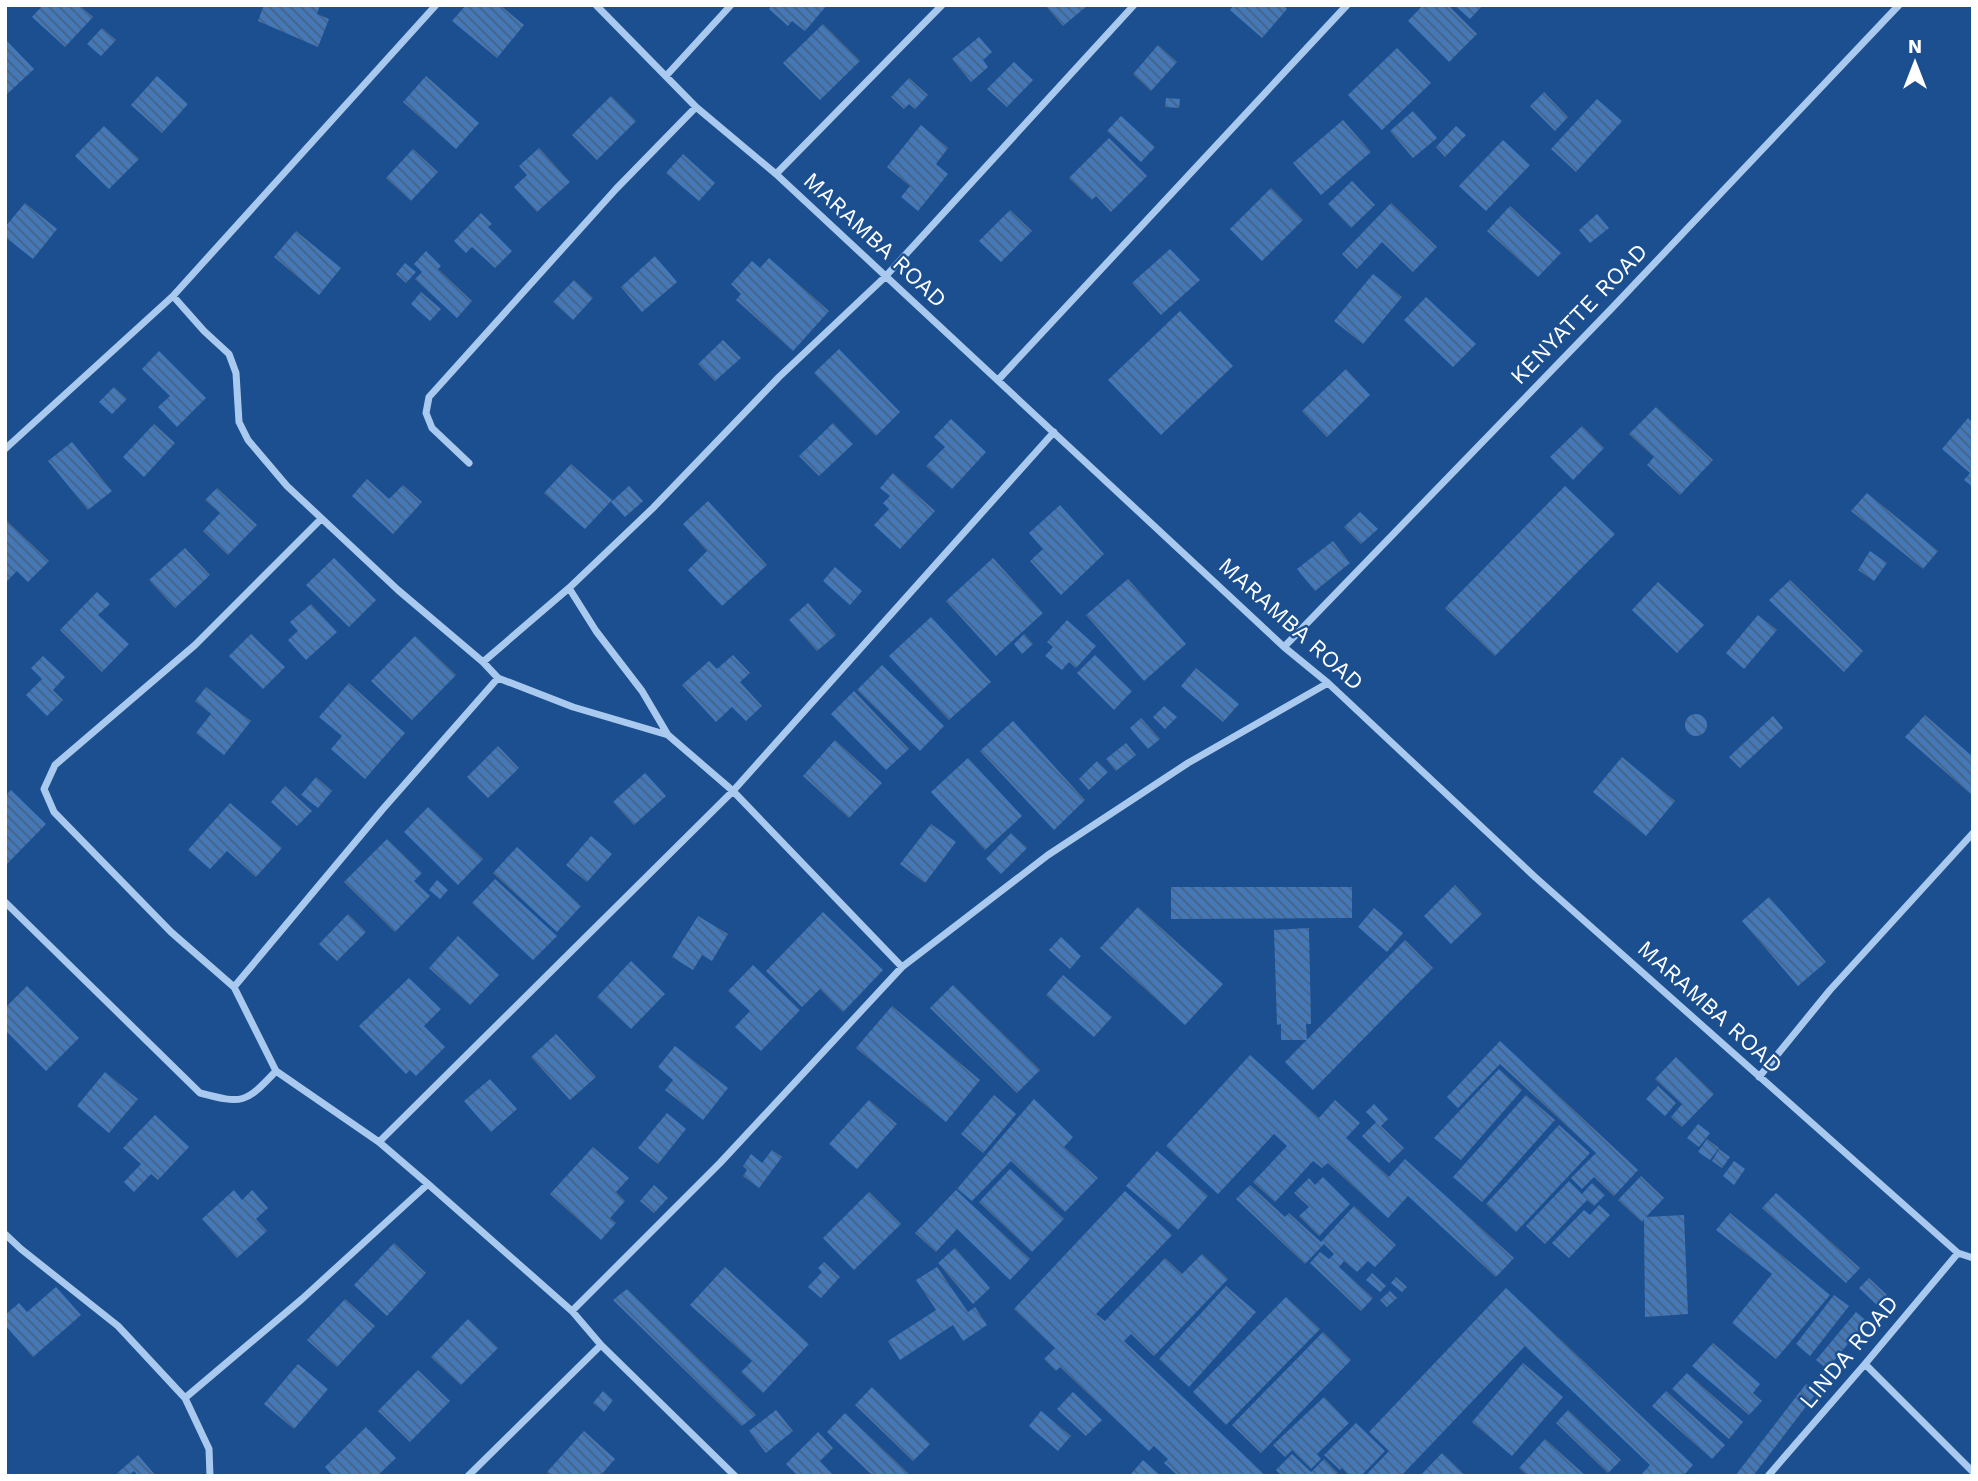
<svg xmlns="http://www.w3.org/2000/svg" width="1978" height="1481" viewBox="0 0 1978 1481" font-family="'Work Sans',sans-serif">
	<defs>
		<pattern id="building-back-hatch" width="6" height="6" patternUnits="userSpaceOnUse" patternTransform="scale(1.75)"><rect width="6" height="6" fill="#4478b7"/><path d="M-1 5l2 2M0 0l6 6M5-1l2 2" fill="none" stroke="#486282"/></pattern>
	</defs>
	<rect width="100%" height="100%" fill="#1b4f8f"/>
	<path fill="url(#building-back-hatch)" d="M43,5h36l14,12 -28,30 -33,-30z
		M264,5h56l-3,9 12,5 -11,28 -60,-26z
		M466,5h34l24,20 -27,33 -45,-37z
		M772,5h55l-22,26 -13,-10 -4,5 -19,-17z
		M1045,5h43l-25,21z
		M1234,5h49l4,4 -25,29 -32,-28z
		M1423,5h25l29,29 -28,28 -41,-41z
		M1454,5h29l-13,14z
		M823,24l37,37 -40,39 -37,-37z
		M102,28l14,12 -15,16 -14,-12z
		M979,37l13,15 -9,8 5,7 -17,15 -19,-23z
		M5,39l29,30 -29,27z
		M1158,45l19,17 -26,29 -18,-17z
		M1397,48l34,35 -49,47 -34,-35z
		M1014,62l19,18 -26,27 -20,-18z
		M157,76l31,28 -26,29 -31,-28z
		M426,76l53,47 -23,26 -53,-47z
		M909,78l19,17 -13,14 -6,-5 -5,5 -13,-12z
		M1544,92l24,25 -13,14 -25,-25z
		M611,96l25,25 -39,39 -25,-25z
		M1166,98l14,1 -1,9 -14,-1z
		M1597,99l25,22 -46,51 -25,-23z
		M1413,111l24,27 -24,20 -23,-27z
		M1121,116l34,31 -14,15 -34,-31z
		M1343,120l28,32 -50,43 -28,-32z
		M921,125l27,23 -12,16 12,10 -30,37 -17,-14 9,-11 -23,-19z
		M104,126l35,33 -30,30 -34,-33z
		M1456,126l10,9 -21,22 -9,-10z
		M1109,138l38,38 -36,36 -15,-16 -4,4 -23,-22z
		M1503,140l27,25 -44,46 -27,-25z
		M539,148l31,34 -33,30 -23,-25 13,-12 -8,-9z
		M413,149l25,23 -27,29 -25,-23z
		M683,154l32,29 -16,18 -33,-28z
		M1352,181l23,24 -24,23 -23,-24z
		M1271,188l32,32 -41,41 -32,-32z
		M25,203l32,26 -24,30 -28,-22v-10z
		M1391,203l46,44 -24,25 -31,-30 -25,27 -15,-15z
		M1510,206l51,47 -23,24 -51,-46z
		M1010,210l22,21 -31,31 -22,-21z
		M481,213l11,11 -4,3 24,24 -17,17 -23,-21 -6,6 -12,-12z
		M1597,214l12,14 -19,15 -11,-13z
		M296,231l45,37 -22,27 -45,-38z
		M1170,249l30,31 -39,35 -29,-32z
		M426,251l15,15 -3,3 34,32 -15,17 -42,-39 7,-7 -8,-8z
		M655,256l22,26 -35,30 -21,-25z
		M769,258l60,53 -36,40 -57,-51 5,-6 -10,-10 21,-23 8,7z
		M405,263l11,9 -10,11 -10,-9z
		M1373,274l29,23 -39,47 -29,-23z
		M574,280l19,18 -20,22 -20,-18z
		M421,292l20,17 -11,12 -19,-17z
		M1426,297l50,47 -23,23 -49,-47z
		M1180,311l53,55 -72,69 -53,-55z
		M723,340l18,18 -26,23 -17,-17z
		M839,349l61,63 -24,24 -62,-63z
		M159,351l47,47 -29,29 -19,-20 12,-11 -28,-27z
		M1346,369l24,26 -43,42 -25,-26z
		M114,387l13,12 -15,15 -13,-12z
		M1656,407l57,53 -33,35 -33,-30 7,-8 -25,-23z
		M1968,418l5,5v64l-9,-7 6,-7 -28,-24z
		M951,419l35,33 -34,37 -26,-23 19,-19 -11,-10z
		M833,423l20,21 -34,32 -20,-20z
		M154,424l21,19 -31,34 -21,-20z
		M1582,426l22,22 -31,32 -23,-23z
		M72,442l40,49 -24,19 -40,-49z
		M571,464l41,36 -27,29 -41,-36z
		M893,473l42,38 -35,38 -26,-24 15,-16 -6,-6 7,-7 -10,-8z
		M367,479l22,20 14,-14 19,17 -29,32 -41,-38z
		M629,486l14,15 -18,16 -14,-15z
		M1565,486l50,48 -120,122 -50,-48z
		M217,488l40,37 -29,30 -25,-24 17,-18 -15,-13z
		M1867,493l71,58 -15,18 -72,-58z
		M708,501l59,64 -45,41 -34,-36 19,-19 -24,-27z
		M1060,505l44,49 -43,41 -31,-34 13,-12 -14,-16z
		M1360,512l18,17 -17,15 -17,-17z
		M5,519l44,42 -21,21 -11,-11 -12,12z
		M1333,541l17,22 -35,28 -18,-22z
		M185,548l25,27 -35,33 -26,-28z
		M1870,551l17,12 -13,18 -16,-11z
		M334,558l42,42 -27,27 -43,-42z
		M993,558l50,55 -47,43 -50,-55z
		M835,567l27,24 -12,14 -27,-24z
		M1128,579l58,65 -42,37 -58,-66z
		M1790,580l73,71 -19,21 -75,-72z
		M1658,582l46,43 -27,28 -45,-43z
		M97,592l13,12 -12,11 31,29 -27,28 -42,-42z
		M808,603l28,32 -19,16 -28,-31z
		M311,604l26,28 -31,28 -18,-20 10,-9 -8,-9z
		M1758,615l19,15 -33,39 -18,-16z
		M931,617l60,65 -42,38 -60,-64z
		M1067,620l29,26 -20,22 -7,-6 -7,8 -17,-14 8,-9 -6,-5z
		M251,634l34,33 -22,22 -34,-33z
		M1024,634l9,10 -11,10 -8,-10z
		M415,636l41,39 -44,45 -41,-39z
		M733,655l17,18 -10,9 22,24 -16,15 -14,-14 -16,15 -34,-37 27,-24 8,8z
		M1095,655l37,36 -18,19 -37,-37z
		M43,656l22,21 -12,13 10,10 -16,16 -21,-21 16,-16 -11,-11z
		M882,665l62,61 -24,25 -63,-61z
		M1196,668l43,36 -16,18 -42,-36z
		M349,683l56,50 -40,46 -34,-30 11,-13 -23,-19z
		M206,687l45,34 -27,34 -28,-22 15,-19 -16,-13z
		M854,691l55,58 -23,21 -55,-56z
		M1164,706l13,11 -12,12 -12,-12z
		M1685 725a11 11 0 1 1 22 0a11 11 0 1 1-22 0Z
		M1925,715l48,42v39l-68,-59z
		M1773,716l10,12 -43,40 -11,-11z
		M1141,718l19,21 -12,10 -18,-21z
		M1013,721l72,79 -31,30 -74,-79z
		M835,740l47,43 -33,35 -46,-42z
		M1126,743l10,12 -20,16 -10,-12z
		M498,746l21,22 -31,30 -21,-21z
		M1622,757l53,44 -29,35 -53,-44z
		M968,758l54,58 -37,34 -54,-58z
		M1097,761l11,11 -19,18 -10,-11z
		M645,773l21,23 -32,29 -21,-23z
		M316,777l16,14 -14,17 -17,-13z
		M285,786l27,25 -15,15 -26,-24z
		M11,790l35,34 -39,40 -2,-2v-66z
		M230,803l52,45 -26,29 -29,-26 -17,18 -22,-19z
		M428,807l55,52 -25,26 -54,-53z
		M931,824l25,18 -31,41 -25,-19z
		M1011,833l16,15 -26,26 -15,-15z
		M591,836l21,18 -25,28 -21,-17z
		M387,839l35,34 -8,8 16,15 -35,36 -51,-50z
		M517,847l64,59 -24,26 -64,-59z
		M495,879l62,57 -24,24 -61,-57z
		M437,880l11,10 -8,9 -11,-9z
		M1455,885l27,29 -31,30 -27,-28z
		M1171,887h181v31l-181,1z
		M1769,897l57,65 -28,24 -56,-65z
		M1138,907l85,77 -38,41 -85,-77z
		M1374,908l29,25 -16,19 -29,-25z
		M823,912l60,58 -40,42 -23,-23 -18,18 -36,-36z
		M348,914l18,18 -29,29 -18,-17z
		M698,916l30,18 -16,27 -10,-6 -9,15 -21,-13z
		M1309,928l2,96h-5l1,16h-26v-16l-4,1 -3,-95z
		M458,936l41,39 -29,30 -41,-37z
		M1061,937l20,19 -11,13 -21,-19z
		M1405,940l28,28 -120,122 -28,-28z
		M631,961l34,33 -34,35 -34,-32z
		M753,965l47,45 -39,41 -26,-24 15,-16 -22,-20z
		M1063,975l49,42 -18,20 -48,-42z
		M409,978l32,31 -17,17 21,21 -29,29 -6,-6 -4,4 -47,-48z
		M953,985l87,85 -23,23 -87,-85z
		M27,986l52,52 -33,33 -41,-41v-22z
		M892,1006l88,74 -34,42 -90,-74z
		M556,1034l40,43 -26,23 -39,-43z
		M1500,1041l138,129 -24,26 -20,-19 -12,12 -11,-11 25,-25 -96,-89 -42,44 -11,-11z
		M675,1046l53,42 -25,32 -38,-30 8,-10 -15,-13z
		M1250,1055l69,63 16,-18 25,23 -14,15 43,39 16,-18 109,99 -18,19 -88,-81 -20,22 -60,-55 -6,5 -9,-7 -38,41 -22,-20 34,-36 -13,-12 -56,60 -52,-48z
		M1676,1057l38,37 -32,33 -11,-10 11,-13 -27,-25z
		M1499,1069l23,21 -61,70 -27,-22z
		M105,1072l33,27 -29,34 -32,-27z
		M490,1079l27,30 -26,23 -27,-31z
		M1658,1086l18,17 -11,13 -19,-17z
		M994,1095l22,19 -33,39 -22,-19z
		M1526,1095l29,25 -73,82 -29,-25z
		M1034,1099l39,38 -9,10 34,31 -33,34 -54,-51 -39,40 -15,-12z
		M869,1100l28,24 -40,45 -28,-25z
		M1374,1104l14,15 -7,7 23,22 -15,15 -27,-27 14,-14 -10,-10z
		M667,1113l19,16 -28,35 -20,-16z
		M155,1115l34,32 -31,33 -7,-6 -17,18 -10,-10 17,-18 -18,-16z
		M1698,1124l12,9 -11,14 -12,-9z
		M1559,1125l31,28 -74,79 -30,-28z
		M1707,1139l12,9 -9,12 -12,-8z
		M593,1147l36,31 -13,14 9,9 -15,17 6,5 -15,17 -51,-46z
		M1719,1149l11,8 -8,11 -10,-7z
		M772,1150l10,7 -23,31 -16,-12 4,-6 -4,-4 8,-12 11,9z
		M1157,1151l51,45 -30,34 -52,-44z
		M1734,1161l11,8 -11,16 -11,-9z
		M1010,1169l54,50 -32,33 -53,-50z
		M1641,1176l23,22 -18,19 38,-2 4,99 -43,3 -1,-98 -2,3 -24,-22z
		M1323,1177l27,27 -31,32 -20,-20 10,-9 -15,-14 15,-15 6,7z
		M1569,1181l13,13 10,-11 13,12 -11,11 -7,-6 -42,44 -19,-18z
		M654,1185l14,13 -14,15 -14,-12z
		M1250,1185l35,32 4,-4 32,29 33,-36 42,39 -21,22 -7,-6 -11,11 -13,-11 -5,6 34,31 -12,13 -51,-48 10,-11 9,7 5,-5 -10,-10 -19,20 -69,-65z
		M234,1190l8,10 10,-10 16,18 -12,11 11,12 -30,27 -35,-39z
		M956,1190l74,69 -20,21 -53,-51 -21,23 -21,-19z
		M1125,1191l47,44 -76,79 9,7 60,-63 17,16 20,-20 26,25 -74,77 -23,-22 -7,7 142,135h-88l-14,-13 4,-4 -14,-13 -5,5 -89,-84 -4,4 -12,-12 11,-11 -41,-39z
		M869,1192l32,32 -47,46 -31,-32z
		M1776,1193l84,75 -14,15 -84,-75z
		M1599,1205l11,10 -41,43 -17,-15 32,-33 6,5z
		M1730,1213l100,82 -54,64 -44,-36 40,-49 -56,-44z
		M394,1243l32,30 -39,43 -33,-31z
		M955,1248l35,40 -17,16 -35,-41z
		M824,1262l16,15 -19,21 -13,-11 14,-15 -4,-4z
		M725,1267l84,77 -46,49 -22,-21 11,-11 -62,-56z
		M937,1267l31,45 7,-5 12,18 -24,16 -10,-16 -53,35 -12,-19 48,-31 -20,-30z
		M1372,1273l14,13 -6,6 -14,-12z
		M1396,1277l11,10 -5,5 -11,-9z
		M1869,1278l18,17 -10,10 -18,-17z
		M1226,1286l30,26 -67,75 -30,-28z
		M56,1287l25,28 -48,42 -28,-32v-10l14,-12 8,9z
		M1506,1288l187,177 -10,11h-43l10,-11 -125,-119 -124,130h-36l24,-25 -20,-19z
		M627,1289l129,126 -14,11 -129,-126z
		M1390,1291l7,7 -10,9 -7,-7z
		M1834,1295l15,11 -39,50 -14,-12z
		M1286,1297l34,32 -94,96 -33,-33z
		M345,1299l30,27 -38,41 -30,-27z
		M1856,1312l11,9 -40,48 -11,-9z
		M468,1319l30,29 -37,37 -30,-28z
		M1323,1332l28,28 -90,93 -29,-28z
		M1713,1343l47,41 -7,9 9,8 -13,14 -57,-49z
		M1523,1363l40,34 -51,59 -40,-34z
		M298,1364l30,25 -34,40 -30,-25z
		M418,1370l32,31 -40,41 -32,-31z
		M1687,1373l56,49 -14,17 -57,-50z
		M1806,1384l11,8 -64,84h-18z
		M872,1387l58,57 -17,17 -58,-56z
		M603,1391l10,9 -9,12 -11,-9z
		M1666,1391l59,54 -13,14 -60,-53z
		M1073,1392l29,28 -16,16 -29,-27z
		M1324,1397l25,26 -32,31 4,5 -10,10 -19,-19 -7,7 -12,-12z
		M776,1410l17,21 -27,22 -17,-22z
		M1568,1410l53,50 -13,13 -52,-50z
		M1041,1411l30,25 -13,15 -29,-25z
		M845,1413l66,63h-38l-46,-44z
		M1356,1423l29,28 -24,25h-12l-7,-8 -2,2 -16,-15z
		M366,1427l30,31 -19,18h-44l-8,-9z
		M584,1431l31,28 -15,17h-49l-4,-4z
		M818,1432l15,16 -13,13 14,15h-36l-12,-12z
		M1545,1439l41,37h-58l-9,-8z
		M1442,1453l24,23h-46z
		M1292,1454l19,18 13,-13 14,14 -3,3h-53l-6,-6z
		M138,1455l18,21h-18l-4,-5 -6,5h-14z
		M1143,1460l18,16h-28l-2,-2z"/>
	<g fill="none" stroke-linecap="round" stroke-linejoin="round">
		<path stroke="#a9c9ee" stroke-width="7" d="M596,5l100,102 80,67 508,473 44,36 207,194 423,376 15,5
			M666,76l65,-71
			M776,174l166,-169
			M173,296l31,35 25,23 7,19 3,49 9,18 39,46 111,104 85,72 15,16 75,29 95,28
			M998,380l349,-375
			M5,449l168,-153 263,-291
			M469,463l-37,-35 -6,-15 3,-16 187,-208 80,-82
			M569,588l27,43 46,60 26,44 65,56 169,176
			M1284,647l329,-340 286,-302
			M483,662l86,-74 84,-80 126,-131 106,-100 249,-272
			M5,902l195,191c43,11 45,11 76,-22l-42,-84 -63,-55 -117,-120 -10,-23 11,-24 140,-120 126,-126
			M234,987l148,-177 116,-132
			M276,1071l103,71 49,42 144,127 29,34 134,131
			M1759,1077l71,-87 143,-157
			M379,1142l354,-351 321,-359
			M5,1234l16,15 97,77 67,72 24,51 1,27
			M572,1311l148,-148 182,-196 146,-112 140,-92 140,-80
			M1865,1364l108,108
			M185,1398l117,-99 126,-115
			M468,1476l133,-131
			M1768,1476l97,-112 93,-111"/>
	</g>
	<g text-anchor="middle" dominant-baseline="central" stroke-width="5" stroke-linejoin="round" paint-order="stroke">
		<g font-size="23" fill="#fff" stroke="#1b4f8f">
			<text transform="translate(875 240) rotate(43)">MARAMBA ROAD</text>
			<text transform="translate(1579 314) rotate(-46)">KENYATTE ROAD</text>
			<text transform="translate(1291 624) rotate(42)">MARAMBA ROAD</text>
			<text transform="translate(1710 1007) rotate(42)">MARAMBA ROAD</text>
			<text transform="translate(1849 1352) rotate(-50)">LINDA ROAD</text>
		</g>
	</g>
	<rect width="1978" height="1481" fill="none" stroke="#ffffff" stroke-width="14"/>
	<g transform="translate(1915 63)" stroke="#1b4f8f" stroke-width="5" paint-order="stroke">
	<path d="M0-5L12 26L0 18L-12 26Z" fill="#ffffff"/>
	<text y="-10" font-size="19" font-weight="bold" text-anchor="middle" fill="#ffffff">N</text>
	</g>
</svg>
